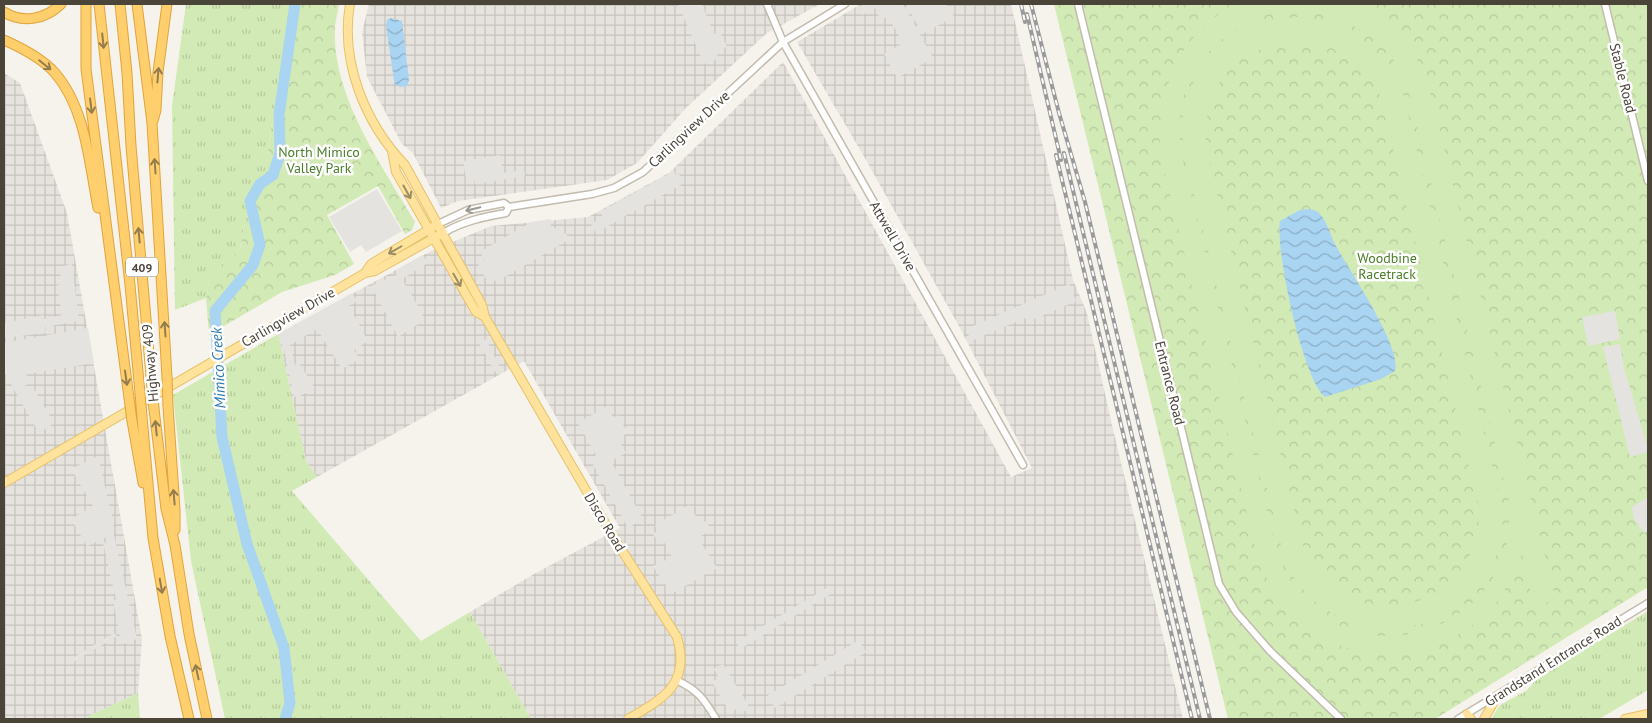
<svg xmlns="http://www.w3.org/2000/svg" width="1652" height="723" viewBox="0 0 1652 723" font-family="'PT Sans',sans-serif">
	<defs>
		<pattern id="industrial-grid" width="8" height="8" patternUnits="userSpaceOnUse" patternTransform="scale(1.25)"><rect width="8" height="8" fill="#e6e2dd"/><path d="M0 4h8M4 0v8" fill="none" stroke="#c7c3be"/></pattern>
		<pattern id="grass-tufts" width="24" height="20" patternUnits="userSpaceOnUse" patternTransform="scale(1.25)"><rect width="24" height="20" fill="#d2eab5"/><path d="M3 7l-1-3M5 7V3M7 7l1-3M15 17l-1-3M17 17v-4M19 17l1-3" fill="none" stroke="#b6ca9c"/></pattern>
		<pattern id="park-crowns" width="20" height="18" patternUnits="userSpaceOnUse" patternTransform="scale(1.25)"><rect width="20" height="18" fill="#d2eab5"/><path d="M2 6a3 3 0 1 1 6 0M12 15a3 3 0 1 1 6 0" fill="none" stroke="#b6ca9c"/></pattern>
		<pattern id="water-waves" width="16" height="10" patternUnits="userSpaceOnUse" patternTransform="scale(1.25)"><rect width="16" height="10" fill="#a9d4f2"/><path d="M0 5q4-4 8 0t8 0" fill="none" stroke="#8caec5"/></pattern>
	</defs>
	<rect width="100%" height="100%" fill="#f6f3ec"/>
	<path fill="url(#industrial-grid)" d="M369,4h451l-53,29 -81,75 -49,55 -30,17 -149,21 -17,7 -28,-55 -11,-9 -35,-67 -5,-45z
		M861,4h150l62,276 14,33 25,112 71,294h-652l-61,-107 64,-38 86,-46 -96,-167 -207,116 -11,-16 -28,-127 153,-83 60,-25 97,-9 81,-44 114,-111 228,415 21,-9 -72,-140 -94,-168 -69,-118z
		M4,73l16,10 47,130 75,426 -4,54 -55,26h-79z"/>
	<path fill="url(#grass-tufts)" d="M186,4h106l-8,42 -20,130 -15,27 -9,46 -18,15 -13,18 -3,16 -31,12 -3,-204z
		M278,334l28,127 11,16 -25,14 129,150 49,-29 61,107h-306l-34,-158 -18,-166z
		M1648,611v79l-49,29h-108l9,-14 26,-14 13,-14z
		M138,693l2,26h-57z"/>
	<path fill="url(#park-crowns)" d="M298,4h41c-1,7 -3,15 -4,22 -4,70 47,139 80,196l-3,8 -7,4 -27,-48 -51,29 27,49 -19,11 -53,17 -73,43 -3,-37 3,-16 13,-18 18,-15 9,-46 15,-27 20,-130 4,-18 4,6z
		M1054,4h594v583l-213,132h-207z"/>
	<path fill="#d2eab5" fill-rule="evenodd" d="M1236,4h125l26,17 16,17 11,16 10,20 6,18 126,508 -22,6 -12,-52c-9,20 -17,40 -32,56 -56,57 -151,60 -204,-2 -14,-16 -22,-34 -29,-53l-97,-402c-3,-61 18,-120 76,-149zM1293,10c33,3 60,11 85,33 8,7 15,15 20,24 4,7 6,15 10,22l101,412c0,16 1,31 -3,46 -20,80 -123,117 -189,65 -19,-16 -31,-36 -40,-59l-96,-400c-1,-13 -2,-26 -1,-39 6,-48 44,-88 90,-100 8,-2 16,-2 23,-4z
		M1639,4h9v40z
		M1297,17c55,8 78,23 105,72l101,424c2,108 -132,156 -202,74 -9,-10 -13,-22 -18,-34l-99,-399c0,-9 -2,-19 -2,-27 1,-39 26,-77 59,-96 17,-10 37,-12 56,-14zM1297,41c40,3 63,18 83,54l98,408c11,83 -86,136 -149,81 -13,-11 -20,-26 -27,-41l-96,-396c-4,-63 28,-99 91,-106z"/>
	<path fill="#e5e3e0" d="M678,4h24l12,30 6,-2 7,15 -11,5 3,6 -15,6z
		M864,4h39l30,54 -36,20 -13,-24 19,-11 -15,-27 -7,4 -6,-12 -12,7 -5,-8z
		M906,4h40l8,13 -32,17z
		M500,155l3,18 21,-3 1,6 -50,8 -1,-6 -8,1 -3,-18z
		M674,171l2,4 3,-1 5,9 -51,29 -3,-4 -5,3 2,4 -31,18 -5,-9 12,-7 -3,-5z
		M377,189l25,42 -36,21 -5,-7 -11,7 -21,-35z
		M550,219l1,7 15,8 4,5 -74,43 -3,-5 -6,4 -9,-16 7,-4 -5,-9 51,-30z
		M423,255l5,8 -26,16 21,36 -3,2 3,4 -25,16 -27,-51 27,-12 -2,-4z
		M72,264l7,57 -34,6 1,6 -42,5v-15l40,-8v4l18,-4 -5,-30 5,-1 -3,-17z
		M1069,284l7,17 -48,21 -3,-4 -54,23 -5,-12z
		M352,293l5,8 -8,5 19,35 -14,9 5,9 -17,10 -25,-40 -27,16 5,20 4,-2 16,25 -15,8 -6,1 -10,-47 -6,-16z
		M1615,311l5,28 -32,7 -6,-29z
		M88,328l6,35 -68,11 5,7 -6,5 2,3h7l20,34 -15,10 -35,-61v-29z
		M486,339l15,30 -6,3 -16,-29z
		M1620,344l4,24 24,80v4l-18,5 -27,-110z
		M607,406l6,12 5,-3 10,18 -10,6 8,14 -15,8 32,58 -15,9 -38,-69 6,-4 -18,-32z
		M98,456l16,69 -2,1 25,113 -14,5 -4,-11 -6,-33h3l-13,-57 5,-1 -1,-5 -20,9 -16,-27 22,-13 -22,-37z
		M1648,497v34l-4,2 -10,-14 -2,-12z
		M689,505l12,19 5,-3 5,9 -13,8 19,30 -46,26 -18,-28 19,-9 -8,-15 -4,2 -7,-10 5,-3 -3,-6z
		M830,586l4,6 -94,57 -4,-7z
		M114,633l3,3 -49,29 -2,-3z
		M859,640l7,12 -91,56 -8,-12z
		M723,664l27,44 -10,6 -4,-5 -6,4 -18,-31 7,-4 -5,-9z"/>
	<path fill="url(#water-waves)" d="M391,18l11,3 7,59 -2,6 -7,1 -5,-3 -1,-4 -8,-54 1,-6z
		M1309,209c4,1 7,1 10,4 8,8 11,21 16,31 13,25 67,102 60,127l-14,8 -56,18c-22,-17 -50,-148 -45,-176l20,-11z"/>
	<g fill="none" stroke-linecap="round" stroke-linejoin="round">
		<path stroke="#a9d4f2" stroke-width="11" d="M285,719l5,-16 -6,-55 -37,-104 -25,-107 -7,-126 38,-46 7,-20 -10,-44 10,-17 13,-9 7,-22 -1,-38 16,-111"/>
		<defs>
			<path id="minor" d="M767,4l16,38 240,423
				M1078,4l141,580 17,28 34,39 71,68
				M1605,4l43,177
				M438,224l30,-14 36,-7 5,4 83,-13 22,-6 29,-16 140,-130 62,-38
				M443,233c21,-12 40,-16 63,-20l3,-6
				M676,680c22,10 28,19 40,39
				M1458,719l190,-116"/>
			<path id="major" d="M350,4c-10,58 15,119 55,161l77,140 3,12 126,216 66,104c14,47 -14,62 -49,82
				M392,151l4,21 80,140 9,5
				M365,273l6,-9 62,-37
				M4,483l361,-210 10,-2 68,-38
				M1467,714l4,5
				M1484,719l14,-24
				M1625,719l23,-5"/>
			<path id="highway" d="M86,4v65l43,329
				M99,4l31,281 10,108
				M120,4l7,69 4,73 21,242
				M137,4l15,119 15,254
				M4,12c19,12 42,7 57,-8
				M4,40c18,8 38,18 51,33 31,36 34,90 43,135
				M153,121l3,-11 2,-38 9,-68
				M168,406l7,103v21
				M154,409l12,100 9,36 14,89 18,85
				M142,417l11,121 17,98 19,83
				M132,421l11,62"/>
		</defs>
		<use href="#minor" stroke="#c2bbae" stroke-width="9"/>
		<use href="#major" stroke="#e6c16a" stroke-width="10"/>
		<use href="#highway" stroke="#e0a43c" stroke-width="11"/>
		<use href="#minor" stroke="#fff" stroke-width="6"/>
		<use href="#major" stroke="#ffe39c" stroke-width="8"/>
		<use href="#highway" stroke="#ffcf6e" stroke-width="9"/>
		<defs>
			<path id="rail" d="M1021,4l4,18
				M1031,4l28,109 26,89 125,517
				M1027,14l34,146
				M1064,153l136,566
				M1056,155l136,564"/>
		</defs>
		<use href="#rail" stroke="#9a9a9a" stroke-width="4"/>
		<use href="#rail" stroke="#fff" stroke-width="2" stroke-dasharray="5.5" stroke-linecap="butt"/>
		<defs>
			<path id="highway-bridge" d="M167,377l1,29
				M152,388l2,21
				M140,393l2,24
				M129,398l3,23"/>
		</defs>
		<use href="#highway-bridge" stroke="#e0a43c" stroke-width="11" stroke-linecap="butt"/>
		<use href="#highway-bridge" stroke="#ffcf6e" stroke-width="9"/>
	</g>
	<defs><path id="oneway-shaft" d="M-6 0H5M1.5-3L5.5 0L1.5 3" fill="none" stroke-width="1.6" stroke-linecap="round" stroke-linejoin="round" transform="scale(1.25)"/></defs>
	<g stroke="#937c4e">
		<use href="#oneway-shaft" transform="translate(103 41) rotate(84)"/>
		<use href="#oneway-shaft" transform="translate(45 65) rotate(39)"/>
		<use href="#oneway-shaft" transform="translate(158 75) rotate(-85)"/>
		<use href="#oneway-shaft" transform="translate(91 106) rotate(83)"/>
		<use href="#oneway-shaft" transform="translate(155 166) rotate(-94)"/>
		<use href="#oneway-shaft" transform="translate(139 235) rotate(-95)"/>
		<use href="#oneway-shaft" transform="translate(165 329) rotate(-94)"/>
		<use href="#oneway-shaft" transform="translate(126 378) rotate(82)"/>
		<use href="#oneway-shaft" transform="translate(156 428) rotate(-96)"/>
		<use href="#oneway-shaft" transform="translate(174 497) rotate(-95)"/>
		<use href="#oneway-shaft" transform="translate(161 586) rotate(80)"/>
		<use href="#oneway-shaft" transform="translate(197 672) rotate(-102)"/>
	</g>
	<g stroke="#9c8c66">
		<use href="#oneway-shaft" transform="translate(407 192) rotate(61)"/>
		<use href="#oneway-shaft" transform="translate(395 250) rotate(150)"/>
		<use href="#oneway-shaft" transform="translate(457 280) rotate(60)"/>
	</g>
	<use stroke="#9c9892" href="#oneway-shaft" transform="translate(473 209) rotate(167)"/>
	<g text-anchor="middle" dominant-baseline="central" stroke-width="5" stroke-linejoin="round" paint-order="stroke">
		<rect fill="#fff" stroke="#817c74" stroke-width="1" x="126" y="257.5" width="32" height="19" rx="4"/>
		<g font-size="12" font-weight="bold" fill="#4b4439">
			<text x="142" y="267">409</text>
		</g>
		<g font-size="14" fill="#4b4439" stroke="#fff">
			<text transform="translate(1623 78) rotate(76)">Stable Road</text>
			<text transform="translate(689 129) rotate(-43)">Carlingview Drive</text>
			<text transform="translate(893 236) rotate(60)">Attwell Drive</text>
			<text transform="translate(288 317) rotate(-30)">Carlingview Drive</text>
			<text transform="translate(150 363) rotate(-95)">Highway 409</text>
			<text transform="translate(1170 383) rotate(76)">Entrance Road</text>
			<text transform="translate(605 522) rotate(59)">Disco Road</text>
			<text transform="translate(1553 661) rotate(-32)">Grandstand Entrance Road</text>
		</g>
		<g font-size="14" fill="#4a7f2a" stroke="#fff">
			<text x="319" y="152">North Mimico<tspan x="319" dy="16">Valley Park</tspan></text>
			<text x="1387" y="258">Woodbine<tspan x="1387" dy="16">Racetrack</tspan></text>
		</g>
		<g font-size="15" font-style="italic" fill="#2e7ab2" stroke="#fff">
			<text transform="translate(218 368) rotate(-93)">Mimico Creek</text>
		</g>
	</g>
	<rect width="1652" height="723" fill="none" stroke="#4b4439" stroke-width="10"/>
</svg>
